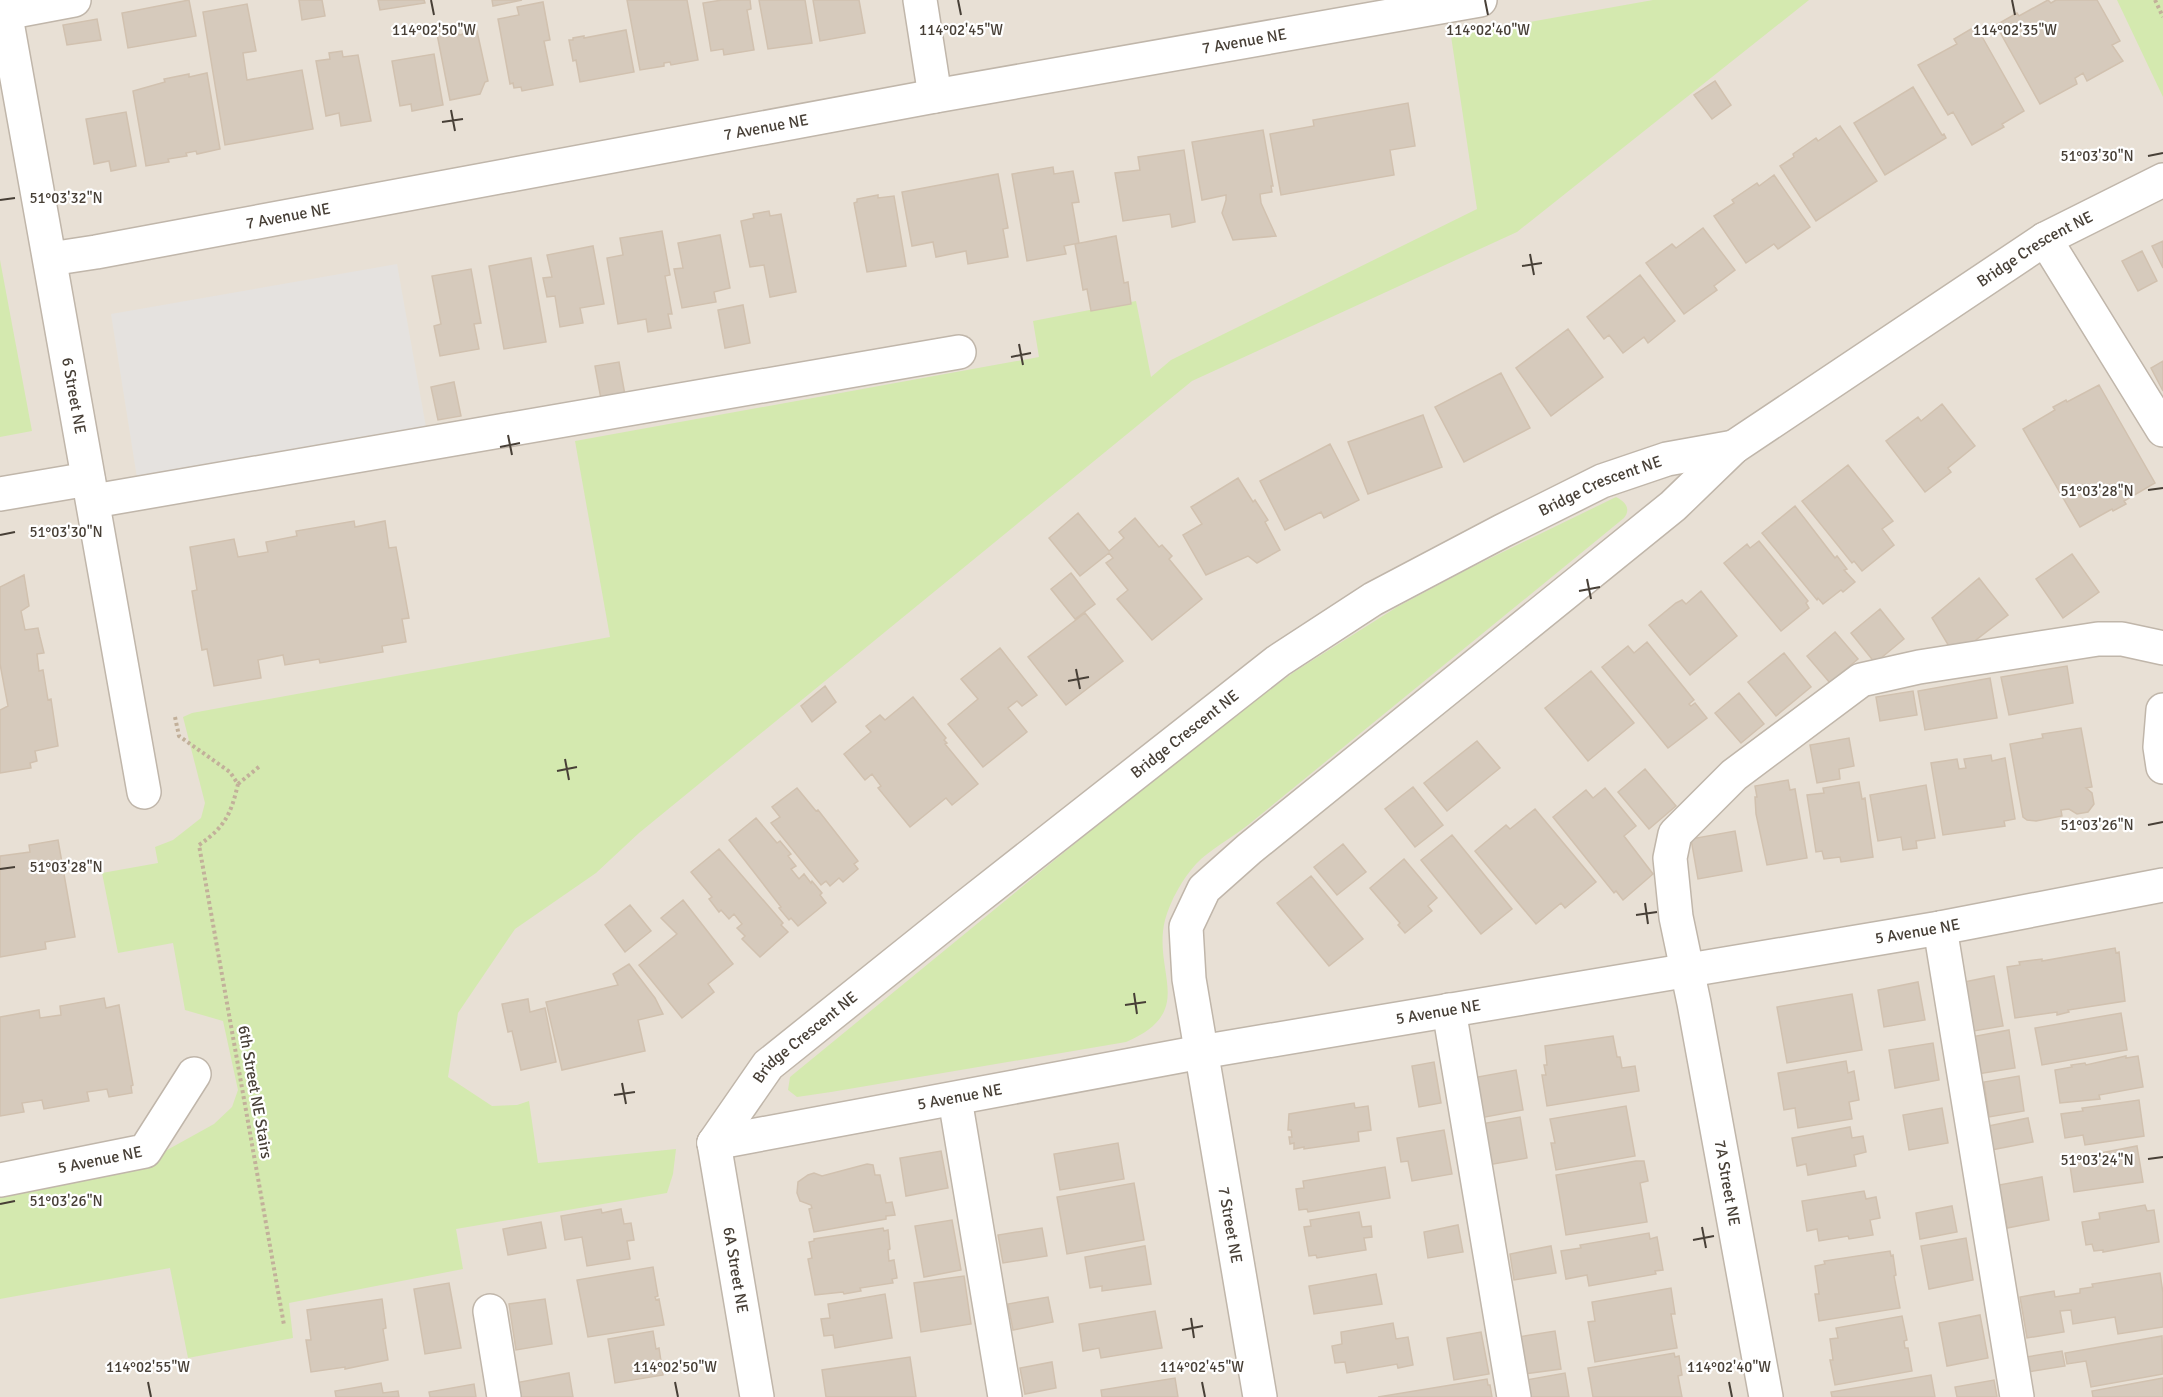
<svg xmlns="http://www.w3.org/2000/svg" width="2163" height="1397" viewBox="0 0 2163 1397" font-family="Signika,sans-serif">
	<rect width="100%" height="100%" fill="#f4efe7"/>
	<path fill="#e8e0d5" d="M0,0h2163v1397h-2163z"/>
	<path fill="#d4e9af" d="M1653,0h156l-292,232 -325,149 -553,452 -43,40 -81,56 -57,84 -10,64 44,29 25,-1 12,-4 9,62 138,-14 -3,25 -6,19 -211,36 7,40 -174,34 4,35 -105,20 -18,-90 -170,31v-106l149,-33 65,-36 18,-17 6,-17 -15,-69 -38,-11 -12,-67 -55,10 -16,-80 56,-10 -3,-16 18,-7 28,-22 4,-15 -22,-86 9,-4 418,-76 -35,-196 464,-84 -6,-36 103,-20 15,76 20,-17 306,-151 -26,-173z
		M2117,0h46v97z
		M0,260l32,171 -32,6z
		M1616,497c10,5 15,12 8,21l-376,307c-15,12 -39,25 -52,39 -13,14 -26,37 -31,56 -13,53 33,91 -39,122l-295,50 -34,5 -9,-7 2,-13 404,-331 100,-74 103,-65 71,-38z"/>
	<path fill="#e5e2df" d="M397,264l30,169 -289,51 -27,-170z"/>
	<path fill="#d6cabc" stroke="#d1c1af" stroke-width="1.5" d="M189,0l7,36 -68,12 -6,-35z
		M299,0h23l3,16 -23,4z
		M378,0h46l1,3 -45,7z
		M492,0h30l-29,6z
		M627,0h60l11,60 -27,5 -1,-3 -6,1v3l-24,4z
		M722,0h28l1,9 -4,1 7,40 -30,5 -1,-6 -12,2 -8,-48z
		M759,0h46l7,43 -44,6z
		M813,0h46l6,33 -45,8z
		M2048,0l3,3 5,-3h41l23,41 -8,4 11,16 -36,20 -4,-8 -8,5 2,6 -37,20 -44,-79 21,-12 2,3z
		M543,2l7,38 -6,1 9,44 -31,6 -1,-4 -7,1 -1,-5 -3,1 -12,-65 21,-4 -2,-8z
		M247,4l9,47 -13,2 4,27 55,-10 11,59 -88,16 -22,-133z
		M97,19l4,21 -34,5 -4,-20z
		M456,24l3,11 18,-4 11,50 -3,1 -5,12 -30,6 -14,-71z
		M1976,26l48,85 -22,13 2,3 -32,18 -19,-33 -5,3 -30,-50 39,-21 -3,-5z
		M626,30l8,42 -54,10 -4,-22 -3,1 -4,-21h4v-2l11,-2v2z
		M342,51l1,6 15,-2 13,66 -30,5 -2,-13 -13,3 -10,-55 14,-2 -1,-6z
		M434,54l9,51 -31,6 -1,-7 -11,2 -8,-45z
		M207,73l13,76 -23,5 -1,-3 -10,2 1,3 -19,3 1,3 -23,4 -13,-75 32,-9 -1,-3 25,-5v3z
		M1715,81l16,24 -19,14 -18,-24z
		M1913,87l29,48 2,-1 2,4 -61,37 -31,-52z
		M1408,103l7,43 -25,4 4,25 -113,20 -11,-61 44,-8 -1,-6z
		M126,112l10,54 -25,5 -2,-10 -15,3 -8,-45z
		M1840,126l37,55 -61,40 -36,-55 14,-9 -1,-3 23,-16 2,3z
		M1263,130l10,56h-2l1,6 -12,2 1,9 15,33 -43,4 -11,-27 4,-13v-5l-24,5 -10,-58z
		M1184,150l11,72 -23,5 -2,-13 -47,7 -8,-48 25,-3 -2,-13z
		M1053,167l1,7 19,-3 6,31 -7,1 7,40 -15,3 2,8 -39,7 -15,-87z
		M998,174l10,54 -5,1 5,28 -40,7 -2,-13 -30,6 -3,-15 -21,4 -10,-54z
		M1774,175l36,52 -32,22 -4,-5 -28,19 -32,-47 20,-13 -2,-3 25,-17 2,3z
		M878,195v3l16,-2 12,70 -39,6 -13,-69 3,-1v-3z
		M769,211l1,5 11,-2 15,78 -26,5 -6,-32 -14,2 -9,-46 13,-3 -1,-4z
		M1703,228l32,42 -21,16 3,4 -33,24 -38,-51 26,-19 4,4z
		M662,231l8,44 -5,1 7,38h-4l3,14 -23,4 -2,-13 -28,5 -11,-66 16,-3 -3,-17z
		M720,235l10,53 -16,4 2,10 -34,6 -8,-39 9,-1 -5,-25z
		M1116,236l8,47 4,-1 3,22 -40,7 -4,-22 -4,1 -8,-46z
		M2163,241v27l-11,-22z
		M593,246l11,58 -24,4 3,15 -23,4 -5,-31 -8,1 -4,-19 9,-1 -5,-22z
		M2142,251l15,30 -19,10 -16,-30z
		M531,258l15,84 -42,7 -15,-83z
		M471,269l10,54 -7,1 5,25 -39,7 -6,-30 7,-2 -9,-48z
		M1640,275l35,46 -27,22 -4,-6 -21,16 -14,-18 -5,4 -17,-22z
		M743,305l7,38 -25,5 -7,-38z
		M1568,329l35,48 -52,39 -35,-48z
		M2163,361v30l-12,-23z
		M619,362l6,33 -24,4 -6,-33z
		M1501,373l29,55 -66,34 -29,-55z
		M454,382l7,34 -23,4 -7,-33z
		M2099,385l56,98 -31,18 2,3 -13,7 -1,-2 -32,18 -57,-98 32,-19 -2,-3 13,-7 1,2z
		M1942,404l33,42 -27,22 3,4 -26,20 -39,-51 32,-24 3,4z
		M1423,415l19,52 -74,27 -20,-52z
		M1330,444l29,56 -35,18 -3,-6 -36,18 -25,-49z
		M1848,465l45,56 -11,8 12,16 -32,26 -8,-10 -2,2 -50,-62z
		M1238,478l15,24 2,-2 13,20 -3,2 15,28 -23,13 -9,-7 -42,19 -23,-40 19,-11 -11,-17z
		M1795,506l40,52 2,-2 10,13 -3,1 11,12 -12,10 -2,-2 -18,14 -5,-6 -1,2 -55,-67z
		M1078,513l31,38 15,-13 -5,-6 16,-14 24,29 3,-2 10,11 -3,3 33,40 -50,41 -35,-41 11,-9 -22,-27 7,-5 -4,-5 -29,23 -31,-38z
		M354,521l1,6 30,-6 4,27 7,-1 13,71 -7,1 4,23 -24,4 1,6 -63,11 -1,-4 -34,6 -2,-10 -25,5 3,18 -47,8 -7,-37 -5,1 -10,-59 5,-1 -7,-43 44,-8 4,18 30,-5 -2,-10 31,-6 -1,-5z
		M1759,541l49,60 -2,2 3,5 -28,23 -57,-68 23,-19 3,4z
		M2072,554l27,38 -36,26 -27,-39z
		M1071,573l24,31 -20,15 -24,-30z
		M24,575l5,31 -8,5 4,19 13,-2 2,9 4,16 -7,1 2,17 4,-1 5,30 3,-1 7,47 -23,5 2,10 -7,2 1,5 -31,5v-63l8,-4 -8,-42v-77z
		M1979,578l29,37 -36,28 -22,5 -18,-30z
		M1701,591l36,45 -47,39 -41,-50 27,-22 6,-3 4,4z
		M1880,609l24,30 -29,24 -24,-30z
		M1085,613l38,48 -57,44 -38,-48z
		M1835,632l23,27 -28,24 -23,-27z
		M1647,642l47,58 -5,4 2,2 4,-3 12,15 -39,30 -66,-81 26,-21 6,7z
		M1000,648l37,47 -15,11 -5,-5 -9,7 19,24 -44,35 -35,-43 30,-25 -17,-20z
		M1784,653l27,34 -35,29 -28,-34z
		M2067,666l6,37 -64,12 -8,-38z
		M1591,671l43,52 -46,38 -43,-53z
		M1990,678l7,40 -72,12 -7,-39z
		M825,686l11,16 -24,20 -11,-16z
		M1913,691l4,24 -37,6 -4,-24z
		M1739,693l25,31 -23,19 -26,-30z
		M913,697l33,41 -2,2 3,3 -2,1 33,40 -26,21 -6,-7 -36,29 -32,-39 3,-2 -9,-12 -7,6 -21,-26 27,-22 -5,-6 14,-11 5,5z
		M2081,728l11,59 -6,1 6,5 2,11 -6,8 -11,2 -8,-5 -8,1 1,6 -26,5 -9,-1 -4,-3 -13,-73 33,-6 -1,-4z
		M1849,738l5,28 -15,3 1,10 -23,4 -7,-38z
		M1477,741l23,27 -53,43 -23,-28z
		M1991,755l1,6 13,-3 10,61 -11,2 1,5 -62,9 -12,-72 26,-4 2,10 7,-1 -2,-9z
		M1645,769l31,37 -27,23 -31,-37z
		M1788,780l2,10 5,-1 12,69 -40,7 -11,-51 -1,-17h2l-2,-11z
		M1859,782l3,17 3,-1 8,59 -32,5 -1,-5 -16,2 -2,-8 -6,1 -9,-57 17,-2 -1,-5z
		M1926,785l9,53 -19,3 1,7 -14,2 -2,-13 -23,4 -8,-46z
		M1413,787l30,38 -28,22 -30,-38z
		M797,788l19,23 2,-1 40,51 -4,3 4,5 -15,13 -4,-4 -9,8 -4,-5 -5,4 -50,-62 9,-6 -8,-10z
		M1605,788l31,38 -12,10 29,38 -30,26 -7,-9 -2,2 -61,-76 33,-27 7,8z
		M1535,809l61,73 -31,26 -4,-5 -25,21 -61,-73 31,-26 4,4z
		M756,818l21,25 3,-2 11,13 -3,2 8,10 -5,3 8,10 5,-5 7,9 1,-2 10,12 -2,2 6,8 -28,23 -7,-8 -2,2 -10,-12 2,-1 -52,-67z
		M1735,831l7,40 -44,8 -7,-40z
		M1452,835l60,74 -31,25 -60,-74z
		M58,840l17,97 -30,5 1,7 -46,8v-101l30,-4 -1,-7z
		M1343,844l23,28 -29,23 -23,-28z
		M719,849l64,74 -2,2 7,7 -28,25 -18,-18 3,-3 -8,-8 5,-4 -8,-10 -5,5 -8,-9 -2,2 -10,-13 3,-2 -21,-25z
		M1404,859l33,39 -9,8 4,5 -27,22 -7,-8 2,-2 -30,-35z
		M1311,876l52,63 -34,27 -52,-63z
		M683,900l50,64 -25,20 6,8 -32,26 -43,-53 38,-31 -16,-16z
		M630,905l21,26 -26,21 -20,-27z
		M2115,948l1,5 3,-1 6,49 -57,9 1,2 -12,3v-3l-42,6 -8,-51 13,-2 -1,-3 23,-3v2z
		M629,964l26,34 8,16 -25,6 7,31 -83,19 -16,-68 72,-17 -5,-11z
		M1994,976l9,50 -35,6 -9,-49z
		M1918,982l7,38 -41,7 -6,-37z
		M1852,994l10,56 -75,13 -10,-56z
		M104,998l2,10 13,-3 14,80 -2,1 1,7 -23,4 -2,-8 -20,3 2,9 -45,8 -2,-9 -20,3 2,9 -24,4v-99l39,-7 1,8 21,-3 -1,-9z
		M528,999l2,13 15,-4 11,54 -35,8 -9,-39 -4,1 -6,-28z
		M2121,1013l6,37 -85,15 -7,-37z
		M2009,1030l6,38 -37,6 -7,-37z
		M1613,1036l4,21h3l2,11 13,-2 4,25 -92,15 -5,-31h4l-2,-10h3l-2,-19z
		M1933,1043l6,37 -44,8 -6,-38z
		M2126,1056v2l12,-2 5,31 -44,8 1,4 -40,4 -5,-33 17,-3 -1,-2 14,-2 1,2z
		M1846,1061l2,12 6,-2 5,29 -10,2 3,17 -54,9 -3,-20 -11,2 -6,-37z
		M1434,1062l7,41 -22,4 -7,-41z
		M1516,1070l7,40 -43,8 -8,-40z
		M2019,1076l5,35 -35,6 -5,-35z
		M2139,1100l5,36 -59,9 -2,-10 -18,3 -4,-24 22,-3 -1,-3z
		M1354,1103l1,5 13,-2 3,24 -13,2 1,9 -55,8v-2l-10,2v-6l-4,1 -1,-7h3l-1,-7h-3l1,-16z
		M1626,1106l9,50 -79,14 -5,-27h4l-5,-24z
		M1942,1108l6,35 -39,7 -6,-35z
		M1520,1117l7,41 -39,7 -7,-41z
		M2028,1118l5,24 -42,8 -3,-24z
		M1850,1127l2,11 11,-2 3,16 -12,3 2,11 -48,9 -2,-11 -9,2 -5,-28z
		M1444,1130l8,44 -40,7 -4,-20 -7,1 -4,-24z
		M1118,1143l6,36 -64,11 -6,-36z
		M2137,1146l6,36 -69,10 -5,-33z
		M941,1151l7,37 -42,8 -6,-38z
		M1636,1161h8l4,20 -8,2 7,39 -81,13 -10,-60z
		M867,1164l6,1 2,10h5l6,28 6,-1 3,13 -9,1v3l-72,13 -5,-23 3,-1 -1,-3 -11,-4 -3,-8 1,-11 10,-7 6,-2 8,3z
		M1385,1167l5,31 -82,14 -1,-3 -8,1 -3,-21 8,-1 -1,-7z
		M2042,1177l7,43 -42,8 -8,-43z
		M1134,1183l10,57 -77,14 -10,-57z
		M1864,1191l2,8 10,-2 4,21 -10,2 3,15 -24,4 -1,-3 -29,5 -2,-12 -10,2 -5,-30z
		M2145,1205l2,6 7,-1 5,32 -56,10v-2l-9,1 -2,-7 -6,1 -4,-23 18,-3 -1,-6z
		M1952,1206l5,26 -37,7 -4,-26z
		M601,1209l1,4 19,-4 3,15 7,-1 3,17 -7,1 3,18 -43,7 -5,-29 -17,3 -4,-24z
		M1359,1212l3,15 9,-1 1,11 -8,1 2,12 -49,8 -1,-3 -7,1 -5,-29 7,-1 -1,-6z
		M952,1220l9,50 -37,7 -9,-51z
		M541,1222l5,26 -38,7 -5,-26z
		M1458,1225l5,27 -35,6 -4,-26z
		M883,1228l1,3 4,-1 2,19 -2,1 1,11 5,-1 3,18 -5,1 1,4 -33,5 1,3 -17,3 -1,-2 -28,3 -7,-36 4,-1 -3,-16 5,-1v-2z
		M1042,1228l5,28 -44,7 -5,-28z
		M1649,1233l1,6 7,-2 6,33 -8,1 1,3 -67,12 -2,-11 -21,4 -5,-28 20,-3 -1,-3z
		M1966,1238l7,42 -44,9 -8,-43z
		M1145,1246l6,38 -49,7v-5l-12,2 -5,-31z
		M1551,1246l5,27 -42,7 -4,-26z
		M1890,1251l1,5 2,-1 3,20 -2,1 6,32 -81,13 -4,-27h4l-4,-28 10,-2 -1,-3z
		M653,1267l5,29 -3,1 1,3 3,-1 5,26 -76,12 -11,-57z
		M2160,1273l3,20v34l-45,7 -3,-17 -42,7 -2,-14 -11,1 4,21 -37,6 -7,-41 34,-6 1,6 25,-4v-4l13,-2 -1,-3z
		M1376,1274l6,30 -68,10 -5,-28z
		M964,1276l7,48 -50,8 -7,-49z
		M449,1283l12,65 -36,6 -11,-65z
		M1671,1288l4,26h-4l6,34 -82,14 -7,-40 7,-1 -3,-19z
		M885,1294l7,44 -57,10 -2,-13 -9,1 -3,-17 9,-1 -2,-14z
		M1048,1297l5,25 -40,8 -5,-26z
		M382,1299l4,29 -3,1 5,31 -43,9v-2l-34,5 -5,-32h5l-4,-30z
		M545,1299l7,45 -36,6 -7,-46z
		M1155,1311l7,37 -61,10 -2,-10 -16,3 -4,-27z
		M1980,1315l8,43 -41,8 -8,-43z
		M1902,1316l5,24 -3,1 1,7h3l4,23 -77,14 -5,-25h3l-3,-21 8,-1 -2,-10z
		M1393,1323l3,16 12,-2 5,28 -15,3 -1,-4 -50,9 -2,-11 -10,1 -3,-17 10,-2 -1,-12z
		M653,1331l3,18 3,-1 4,27 -48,8 -7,-44z
		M1555,1331l6,38 -37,5 -6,-37z
		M1481,1332l8,42 -35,6 -7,-42z
		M2162,1336l1,38 -72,13 -5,-26 -19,3 -2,-11z
		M2062,1351l3,15 -37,6 -2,-15z
		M1674,1353l1,4 4,-1 3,19 -4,1 4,21h-89l-5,-29z
		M910,1357l6,40h-90l-4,-27z
		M1052,1362l4,26 -31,6 -5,-26z
		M569,1373l4,24h-56l-2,-14z
		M1565,1373l4,24h-40l-3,-17z
		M1931,1375l4,22h-103l-1,-5z
		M1175,1378l3,19h-76l-1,-7z
		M2163,1378v19h-70l-1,-6z
		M1487,1379l1,6h2l2,12h-114z
		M1994,1380l3,17h-40l-2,-10z
		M381,1383l2,10 15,-2 1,6h-63l-1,-6z
		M474,1384l2,13h-46l-1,-5z"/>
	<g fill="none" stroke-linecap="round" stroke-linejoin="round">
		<defs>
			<g id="minor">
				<path id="s1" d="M3,0c47,264 95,528 141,792"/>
				<path d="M920,0l15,96"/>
				<path d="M5,13l69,-13"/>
				<path d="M2045,239l118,191"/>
				<path id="s2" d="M50,259l46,-7 839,-156 545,-96"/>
				<path d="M0,494l88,-15"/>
				<path d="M94,501l865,-149"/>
				<path d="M2163,710l-3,37 3,20"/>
				<path d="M1940,928l77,469"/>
				<path d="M1449,1010l65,387"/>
				<path d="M955,1099l50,298"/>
				<path id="s3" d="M714,1143l487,-91 739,-124 223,-43"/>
				<path id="s4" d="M714,1143l54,-78 196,-157 314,-247 95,-62 129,-68 100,-50 65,-22 67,-12"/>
				<path id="s5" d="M714,1143l43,254"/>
				<path id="s6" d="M0,1180l145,-29 49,-77"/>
				<path d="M490,1311l14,86"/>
				<path id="s7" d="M1260,1397l-71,-418 -3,-52 18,-38 45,-40 424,-343 61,-59 311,-208 118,-59"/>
				<path d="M1766,1397l-72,-394 -18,-86 -6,-59 5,-24 59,-59 127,-95 58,-13 179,-28h24l41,9"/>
			</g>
		</defs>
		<use href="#minor" stroke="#c0b6aa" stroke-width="36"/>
		<path stroke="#c2b09a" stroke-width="4" stroke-dasharray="3 3" stroke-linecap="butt" d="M2155,0l8,17
			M175,717l4,19 51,36 8,12c-7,30 -13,43 -39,61l85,480
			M238,784l22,-18"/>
		<use href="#minor" stroke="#fff" stroke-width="33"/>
	</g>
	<path fill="none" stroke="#473f36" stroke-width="2" d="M431,0l3,15M958,0l3,15M1485,0l3,15M2012,0l3,15M451,110l4,21M442,122l21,-3M2148,156l15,-3M0,200l15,-2M1530,254l4,21M1522,266l20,-3M1019,344l4,21M1011,357l20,-4M508,435l4,20M500,447l20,-4M2148,490l15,-2M0,535l15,-3M1587,579l4,20M1579,591l21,-4M1076,669l4,20M1068,681l21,-4M565,759l4,21M557,771l20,-4M2148,825l15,-3M0,869l15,-2M1645,903l3,21M1636,915l21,-3M1134,993l3,21M1125,1005l21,-3M622,1083l4,21M614,1095l21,-3M2148,1159l15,-2M0,1204l15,-3M1702,1227l4,21M1693,1240l21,-4M1191,1318l3,20M1182,1330l21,-4M148,1382l3,15M675,1382l3,15M1202,1382l3,15M1729,1382l3,15"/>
	<g text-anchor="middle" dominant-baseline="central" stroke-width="4.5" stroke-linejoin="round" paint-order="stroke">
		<g font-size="16" fill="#473f36" stroke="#fff">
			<text stroke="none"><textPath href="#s2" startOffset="1214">7 Avenue NE</textPath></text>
			<text stroke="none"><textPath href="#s2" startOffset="728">7 Avenue NE</textPath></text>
			<text stroke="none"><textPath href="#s2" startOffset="242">7 Avenue NE</textPath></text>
			<text stroke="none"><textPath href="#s7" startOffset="1569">Bridge Crescent NE</textPath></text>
			<text stroke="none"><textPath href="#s1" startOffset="402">6 Street NE</textPath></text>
			<text stroke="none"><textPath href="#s4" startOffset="1113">Bridge Crescent NE</textPath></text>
			<text stroke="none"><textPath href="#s4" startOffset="627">Bridge Crescent NE</textPath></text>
			<text stroke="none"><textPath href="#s3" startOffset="1222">5 Avenue NE</textPath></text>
			<text stroke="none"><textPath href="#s3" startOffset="736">5 Avenue NE</textPath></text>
			<text stroke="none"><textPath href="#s4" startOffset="141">Bridge Crescent NE</textPath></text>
			<text transform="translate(255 1092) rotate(80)">6th Street NE Stairs</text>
			<text stroke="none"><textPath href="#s3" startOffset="250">5 Avenue NE</textPath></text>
			<text stroke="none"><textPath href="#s6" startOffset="102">5 Avenue NE</textPath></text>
			<text transform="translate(1727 1183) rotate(80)">7A Street NE</text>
			<text transform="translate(1230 1225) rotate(80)">7 Street NE</text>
			<text stroke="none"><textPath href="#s5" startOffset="129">6A Street NE</textPath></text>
		</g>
	</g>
	<g font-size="15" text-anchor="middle" fill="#473f36" stroke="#fff" stroke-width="4.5" stroke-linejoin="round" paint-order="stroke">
		<text x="434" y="35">114°02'50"W</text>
		<text x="961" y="35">114°02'45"W</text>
		<text x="1488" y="35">114°02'40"W</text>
		<text x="2015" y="35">114°02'35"W</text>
		<text x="2097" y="161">51°03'30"N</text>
		<text x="66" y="203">51°03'32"N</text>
		<text x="2097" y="496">51°03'28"N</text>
		<text x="66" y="537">51°03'30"N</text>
		<text x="2097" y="830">51°03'26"N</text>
		<text x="66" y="872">51°03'28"N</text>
		<text x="2097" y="1165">51°03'24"N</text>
		<text x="66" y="1206">51°03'26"N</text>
		<text x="148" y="1372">114°02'55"W</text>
		<text x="675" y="1372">114°02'50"W</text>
		<text x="1202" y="1372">114°02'45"W</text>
		<text x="1729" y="1372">114°02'40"W</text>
	</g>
</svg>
